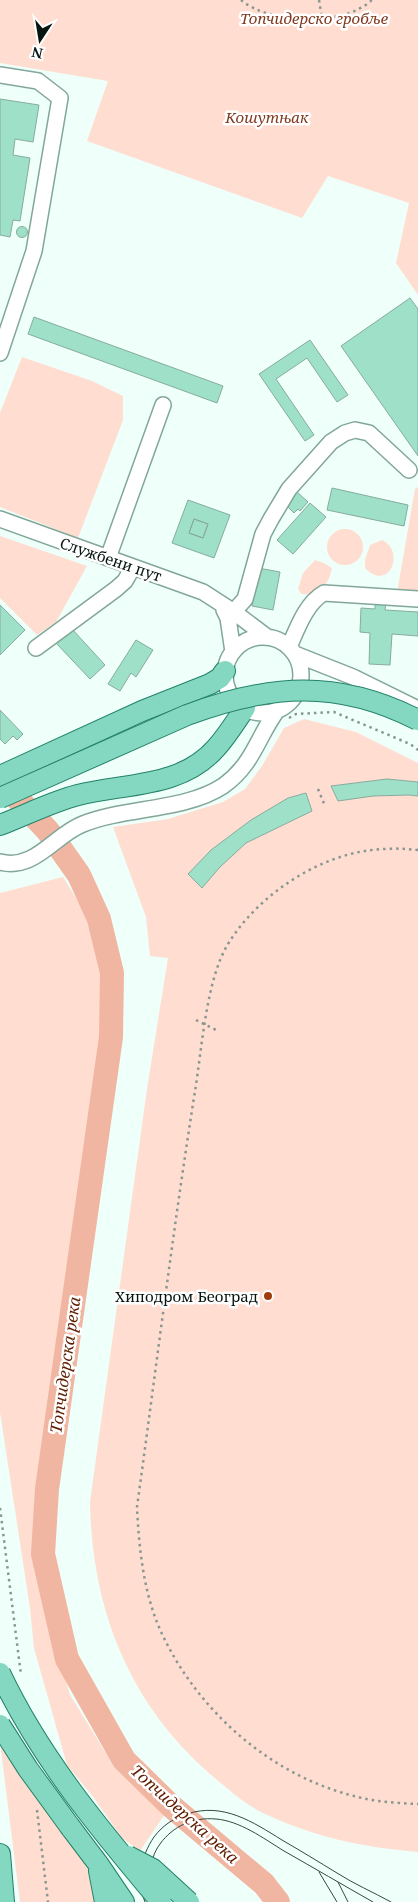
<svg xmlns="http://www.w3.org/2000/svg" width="418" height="1902" viewBox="0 0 418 1902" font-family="'Noto Serif',serif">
	<rect width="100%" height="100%" fill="#effff9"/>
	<path fill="#ffddd1" d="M0,0h418v295l-22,-32 13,-60 -81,-27 -26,42 -215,-77 21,-60 -108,-18z
		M22,357l70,24 31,15v24l-45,118 -78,-31v-94z
		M418,487v106h-21l18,-104z
		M327 547a18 18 0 1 1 36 0a18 18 0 1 1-36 0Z
		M0,536l87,30 -31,56 -19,13 -37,-37z
		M382,540c24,11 7,53 -17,28v-8l5,-15z
		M315,560l9,3 8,5c-3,14 -9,25 -24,26 -6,1 -7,0 -10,-5l5,-16z
		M304,719l52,13 62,31v1089c-57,-5 -105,-15 -157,-40 -18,-9 -35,-25 -51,-38 -82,-72 -118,-165 -120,-272l57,-413 21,-131 -18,-2 -4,-39 -33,-90 55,-8 55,-17 22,-13 17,-23 22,-38z
		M63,877l42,68 -7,139 -31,204 -31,242 2,24 10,54 12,51 10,36 34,55 25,31 36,33 -25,37 -18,-13 -28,-40 -27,-33 -33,-117 -4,-40 -30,-196v-519z
		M0,1742l92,126 7,34h-79z"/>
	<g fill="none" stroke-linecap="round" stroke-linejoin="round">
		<path stroke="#f0b6a1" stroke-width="24" d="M0,780l48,51 31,44 20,44 13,54 -1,64 -64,452 -4,65 24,105 57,101 47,46 93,78 14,18"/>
	</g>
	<path fill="#9fe0c9" stroke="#86ac9e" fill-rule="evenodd" d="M0,99l39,6 -6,37 -18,-3 -2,16 17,3 -10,63 -7,-1 -3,17 -10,-2z
		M16.5 232a5.5 5.5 0 1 1 11 0a5.5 5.5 0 1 1-11 0Z
		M410,298l8,11v147l-77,-110z
		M34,317l189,69 -6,17 -189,-69z
		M310,340l38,55 -11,7 -30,-44 -31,21 38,56 -9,6 -46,-67z
		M332,488l76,17 -4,21 -77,-16z
		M297,492l11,10 -8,9 -2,-2 -4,4 -8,-8z
		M188,500l42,15 -16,43 -42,-15zM194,519l14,5 -5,14 -14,-5z
		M310,503l16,14 -33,37 -16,-14z
		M194,519l14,5 -5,14 -14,-5z
		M258,568l22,4 -7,38 -21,-4z
		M375,602h11l-1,8 33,2v24l-26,-2 -2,31 -21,-1 1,-31 -10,-1 1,-24 14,1z
		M0,605l25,25 -25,25z
		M72,629l33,36 -15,14 -34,-36z
		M136,640l17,10 -17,27 -5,-4 -11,18 -12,-7z
		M0,710l23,24 -6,6 -4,-4 -8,8 -5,-5z
		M387,779l31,3v14l-9,-1 -36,1 -35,5 -7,-15z
		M306,793l6,18 -66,32 -26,24 -18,21 -14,-14 23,-24 40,-30 37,-22z"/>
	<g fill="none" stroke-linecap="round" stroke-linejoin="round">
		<defs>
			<path id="minor" d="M0,75l38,6 22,17 -26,153 -34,102
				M0,519l203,73 31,20 33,25
				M108,558l55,-153
				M224,610l4,8 5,34
				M228,618l17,-19 18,-65 8,-15 18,-30 42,-47 14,-9 10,-3 14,3 40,37
				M225 675a38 38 0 1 1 76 0a38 38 0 1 1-76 0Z
				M289,647c8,-18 17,-44 35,-54l94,6
				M36,648l80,-59 9,-8 8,-14
				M295,654l58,23 65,32
				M0,862c35,9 54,-27 83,-38 42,-17 102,-13 140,-38 31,-22 34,-49 55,-77"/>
			<path id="major" d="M0,776l142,-65 68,-27 10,-6 5,-7
				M0,825c26,-10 51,-23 78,-30 48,-12 103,-7 138,-47 11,-12 20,-27 29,-40
				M71,1828l28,37 25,37
				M0,1854l4,48
				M99,1871l6,31"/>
		</defs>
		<use href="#minor" stroke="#82a799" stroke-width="18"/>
		<use href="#major" stroke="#238268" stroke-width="22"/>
		<path stroke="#889791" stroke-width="2.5" stroke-dasharray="2.5 4" stroke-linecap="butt" d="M241,0c30,25 102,27 131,0
			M319,0l3,18
			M289,718l7,-4 38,-2 76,32 8,6
			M318,789l7,17
			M418,850c-11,-1 -21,-2 -32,-1 -61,1 -127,44 -158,95 -22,36 -26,105 -33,147 -22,139 -39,278 -58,416 2,43 7,90 26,129 37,77 108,139 191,160 21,6 43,7 64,8
			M196,1020l22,11
			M0,1508l21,167
			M37,1810l11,92"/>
		<use href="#minor" stroke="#fff" stroke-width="15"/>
		<use href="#major" stroke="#84d7c1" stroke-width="20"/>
		<path stroke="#384742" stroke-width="1" d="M319,1872l18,30
			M338,1882l10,20
			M145,1902c-9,-22 -4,-46 9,-65 9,-12 20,-19 33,-23 36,-12 66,8 95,26 19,11 37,22 55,33 17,11 36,19 54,29
			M156,1902c-9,-17 -8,-42 4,-58 13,-18 33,-27 56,-25 24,2 47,19 68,32 30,17 59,34 89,51"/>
		<defs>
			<path id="major-bridge" d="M0,798l187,-83c83,-31 151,-36 231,5
				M0,1673c40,85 101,158 161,229
				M0,1725l28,44 43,59
				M128,1856l25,13 36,33"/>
		</defs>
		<use href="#major-bridge" stroke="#238268" stroke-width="22" stroke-linecap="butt"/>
		<use href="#major-bridge" stroke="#84d7c1" stroke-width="20"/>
	</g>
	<circle fill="#a03b0c" stroke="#fff" stroke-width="2" cx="268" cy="1296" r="5"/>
	<g text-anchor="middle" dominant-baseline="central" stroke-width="5" stroke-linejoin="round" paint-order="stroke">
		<g font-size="15" font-style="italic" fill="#7f3a1f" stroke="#fff">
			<text x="314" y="18">Топчидерско гробље</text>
			<text x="267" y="117">Кошутњак</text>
		</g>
		<g font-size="15" fill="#071510" stroke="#fff">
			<text transform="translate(111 559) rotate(19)">Службени пут</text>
		</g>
		<g font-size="15" fill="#071510" stroke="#fff" text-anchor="end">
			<text x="258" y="1296">Хиподром Београд</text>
		</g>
		<g font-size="16" font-style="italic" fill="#601d00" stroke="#fff">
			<text transform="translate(65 1365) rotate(-82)">Топчидерска река</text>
			<text transform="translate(185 1814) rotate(42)">Топчидерска река</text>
		</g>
	</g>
	<g transform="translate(40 40) rotate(192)" stroke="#ffffff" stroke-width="4" paint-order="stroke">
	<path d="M0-4L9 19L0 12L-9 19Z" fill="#071510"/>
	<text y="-8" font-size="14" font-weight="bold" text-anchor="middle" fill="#071510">N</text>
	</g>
</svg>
